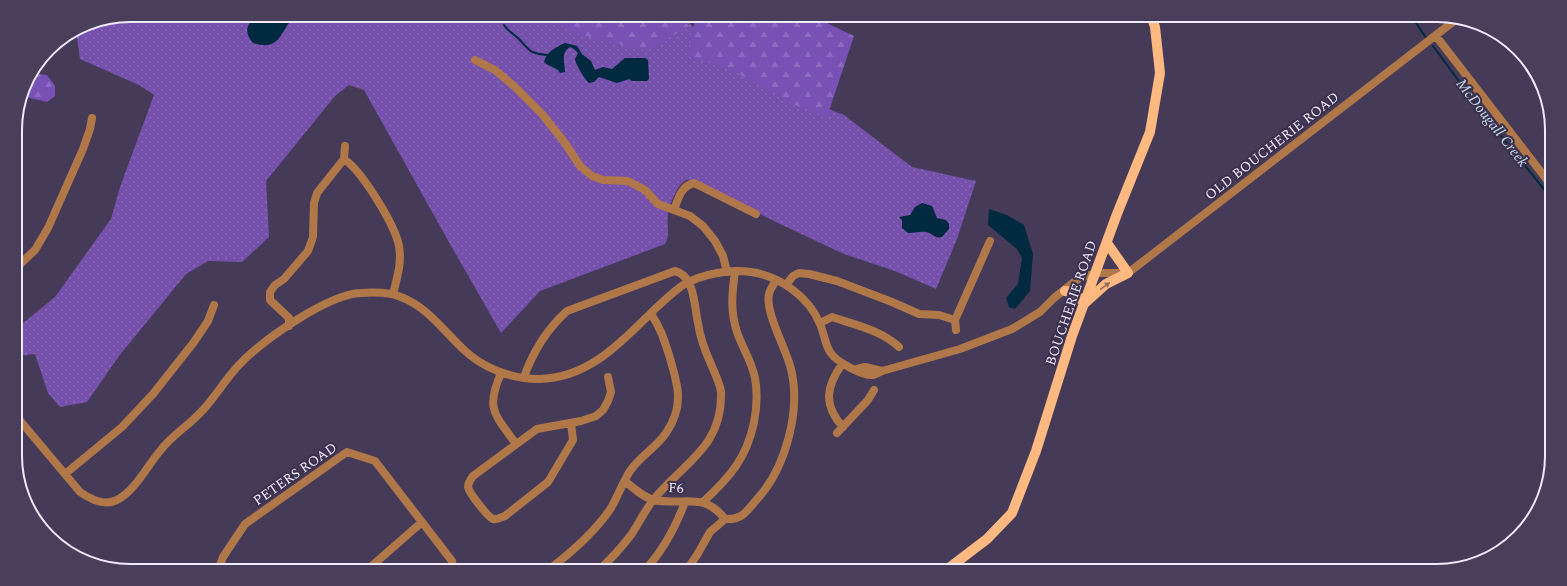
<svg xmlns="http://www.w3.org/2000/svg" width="1567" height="586" viewBox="0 0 1567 586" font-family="Spectral,serif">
	<defs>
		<pattern id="grass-dots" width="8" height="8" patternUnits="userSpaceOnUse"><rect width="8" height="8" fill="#7551ab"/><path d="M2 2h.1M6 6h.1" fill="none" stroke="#896ab7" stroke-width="1.8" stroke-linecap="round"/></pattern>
		<pattern id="forest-firs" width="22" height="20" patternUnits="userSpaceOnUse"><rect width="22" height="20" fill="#7951b4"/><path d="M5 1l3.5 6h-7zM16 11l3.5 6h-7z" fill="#8c6abf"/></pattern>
	</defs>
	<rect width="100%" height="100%" fill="#453b58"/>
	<path fill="url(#grass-dots)" d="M130,15h550l47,41 50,33 67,26 68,52 64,14 -19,58 -21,50 -41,-18 -51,-17 -66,-31 -82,-41c-2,-1 -5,-3 -9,-2 -9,2 -18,26 -19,34 -2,12 3,18 -3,30l-125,47 -39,42 -51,-89 -86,-154 -15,-5 -14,11 -69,85 3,56 -27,25 -34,-1 -22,13 -67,82 -32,46 -27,5 -12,-14 -13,-39 -18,2 -1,-27 39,-32 56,-78 9,-32 34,-92 -15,-10 -59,-26 -4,-29 10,-6z"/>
	<path fill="url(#forest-firs)" d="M555,15h122l12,11 -42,25 -76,-19 -15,-10z
		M704,15h106l44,21 -27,81 -32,-12 -65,-36 -43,-13 9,-40z
		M32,73l15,2 8,11v10l-8,6 -25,-6 5,-17z"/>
	<path fill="#012940" d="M257,15h38c-15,16 -14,37 -42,28 -10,-12 -6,-19 4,-28z
		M565,43l12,3 5,8 9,7 4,9 8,-3 9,2 13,-11h20l3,2 1,19 -2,2h-15l-3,-2 -12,4 -18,-6 -5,5 -5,1c-4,-3 -14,-20 -14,-24 1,-2 2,-4 3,-6l-4,-4 -4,-2c-10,6 -5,16 -5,25l-5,1c-3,-6 -11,-6 -16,-11 2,-10 12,-15 21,-19z
		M922,203l10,3 5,12 9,2 3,4v5l-7,8c-7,2 -10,-4 -16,-5 -7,-1 -12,1 -18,1l-6,-5v-8l-3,-3 11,-2 5,-8z
		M989,209l18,6 17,10 9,29 -3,37 -15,18 -6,-2 -3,-9 12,-14 4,-26 -5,-9 -29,-24z"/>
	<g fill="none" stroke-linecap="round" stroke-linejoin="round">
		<path stroke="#012940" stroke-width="2" d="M499,15l3,6
			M1411,15l15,23
			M504,25c4,6 9,9 14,13 13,13 10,15 29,17
			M1433,46l45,61 73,91"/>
		<path stroke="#b07848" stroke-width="8" d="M1436,36l115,149
			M475,60l20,10 20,17 27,27 23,29 15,23 12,10 11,4 25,1 17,9 13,14 32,12 13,10 12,15 8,15 4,16
			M344,159l1,-13
			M674,210c4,-11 7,-24 20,-27l62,31
			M16,268l19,-18 13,-22 35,-79 7,-20 2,-11
			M786,285l7,-9 6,-3 10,1 28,7 55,21 27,12 20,1 16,5
			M820,323l12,-6c23,8 49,13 67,30
			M289,326v-8l-19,-18v-8l5,-7 9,-6 24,-28 5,-14 1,-34 3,-10 27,-34c18,12 51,66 55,87 3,17 -2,32 -6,48
			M956,330l-1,-10 35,-79
			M842,364c-16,23 -19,41 1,63
			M857,369l8,-2 17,4
			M501,373c-16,37 -6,41 15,71
			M524,377c9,-25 23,-48 43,-66l108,-40c20,5 19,35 23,52 2,14 7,28 13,41 3,8 9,19 10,28 2,55 -38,71 -67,107 -9,11 -15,24 -23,36 -10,13 -21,25 -33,36
			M17,417l63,75c12,8 24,14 37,8 18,-9 30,-34 43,-49 11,-15 28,-25 40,-38 14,-14 24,-32 38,-47 23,-25 90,-72 123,-73 13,-1 28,-1 40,4 26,10 41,32 61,51 20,20 49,31 77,31 51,-1 83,-38 117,-71 9,-8 17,-16 27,-23 19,-11 46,-16 68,-13 29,4 58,25 69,52 4,9 5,20 10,28 6,10 33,24 43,23 4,-1 6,-2 9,-4l78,-22 52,-20 28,-17 14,-14 24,-19 18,-6h32l330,-255
			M571,423l2,17 -25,42 -43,34c-4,1 -7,4 -12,3 -5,-2 -24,-26 -25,-32 0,-4 2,-7 5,-11l64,-47 44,-8 15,-5 7,-6 5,-9 3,-9 -3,-15
			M837,433l31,-33 6,-10
			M65,474l57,-47 31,-33 41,-52 14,-21 6,-16
			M625,481c8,7 18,16 29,19 29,6 49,-9 71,19
			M703,502c12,-11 24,-23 33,-36 17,-25 24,-59 19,-88 -3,-16 -13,-31 -18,-46 -7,-22 -5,-38 -2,-61
			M551,568c22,-17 44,-36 60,-60 7,-12 12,-26 19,-37 10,-15 26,-23 36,-38 19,-28 12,-48 3,-78 -5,-16 -9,-28 -18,-41
			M218,571l5,-14 22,-33 102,-72 28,9 77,100 2,10
			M366,571l56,-49
			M644,571c18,-19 32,-45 41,-69
			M686,571l11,-16 13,-23 15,-13c19,1 22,-9 34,-22 27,-31 42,-87 32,-128 -5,-21 -26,-56 -22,-75 1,-5 5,-10 7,-14"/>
		<path stroke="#feb980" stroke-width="10" d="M1065,291l7,1 13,11
			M1086,302l20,-18 22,-11 -21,-30
			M945,571l42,-32 25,-26 24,-62 36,-115 45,-122 33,-82 10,-59 -5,-46 -4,-12"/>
	</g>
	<defs><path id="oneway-solid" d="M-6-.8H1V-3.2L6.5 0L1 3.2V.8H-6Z"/></defs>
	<use fill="#936e64" href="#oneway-solid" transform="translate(1105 286) rotate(-36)"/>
	<g text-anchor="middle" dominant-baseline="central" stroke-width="4" stroke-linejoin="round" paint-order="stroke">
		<g font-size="14" fill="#f0eafd" stroke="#3b304d">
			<text transform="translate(1272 146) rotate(-38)">OLD BOUCHERIE ROAD</text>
			<text transform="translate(1071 303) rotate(-71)">BOUCHERIE ROAD</text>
			<text transform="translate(295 474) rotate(-35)">PETERS ROAD</text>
			<text transform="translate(676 488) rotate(3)">F6</text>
		</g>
		<g font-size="15" font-style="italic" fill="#c1daec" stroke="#3b304d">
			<text transform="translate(1492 123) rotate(52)">McDougall Creek</text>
		</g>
	</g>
	<path d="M0 0H1567V586H0ZM130 22H1437A108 108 0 0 1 1545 130V456A108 108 0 0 1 1437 564H130A108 108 0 0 1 22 456V130A108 108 0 0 1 130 22Z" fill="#493f5b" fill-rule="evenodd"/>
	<path fill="none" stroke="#f0eafd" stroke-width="2" d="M130 22H1437A108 108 0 0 1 1545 130V456A108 108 0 0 1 1437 564H130A108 108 0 0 1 22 456V130A108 108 0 0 1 130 22Z"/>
</svg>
